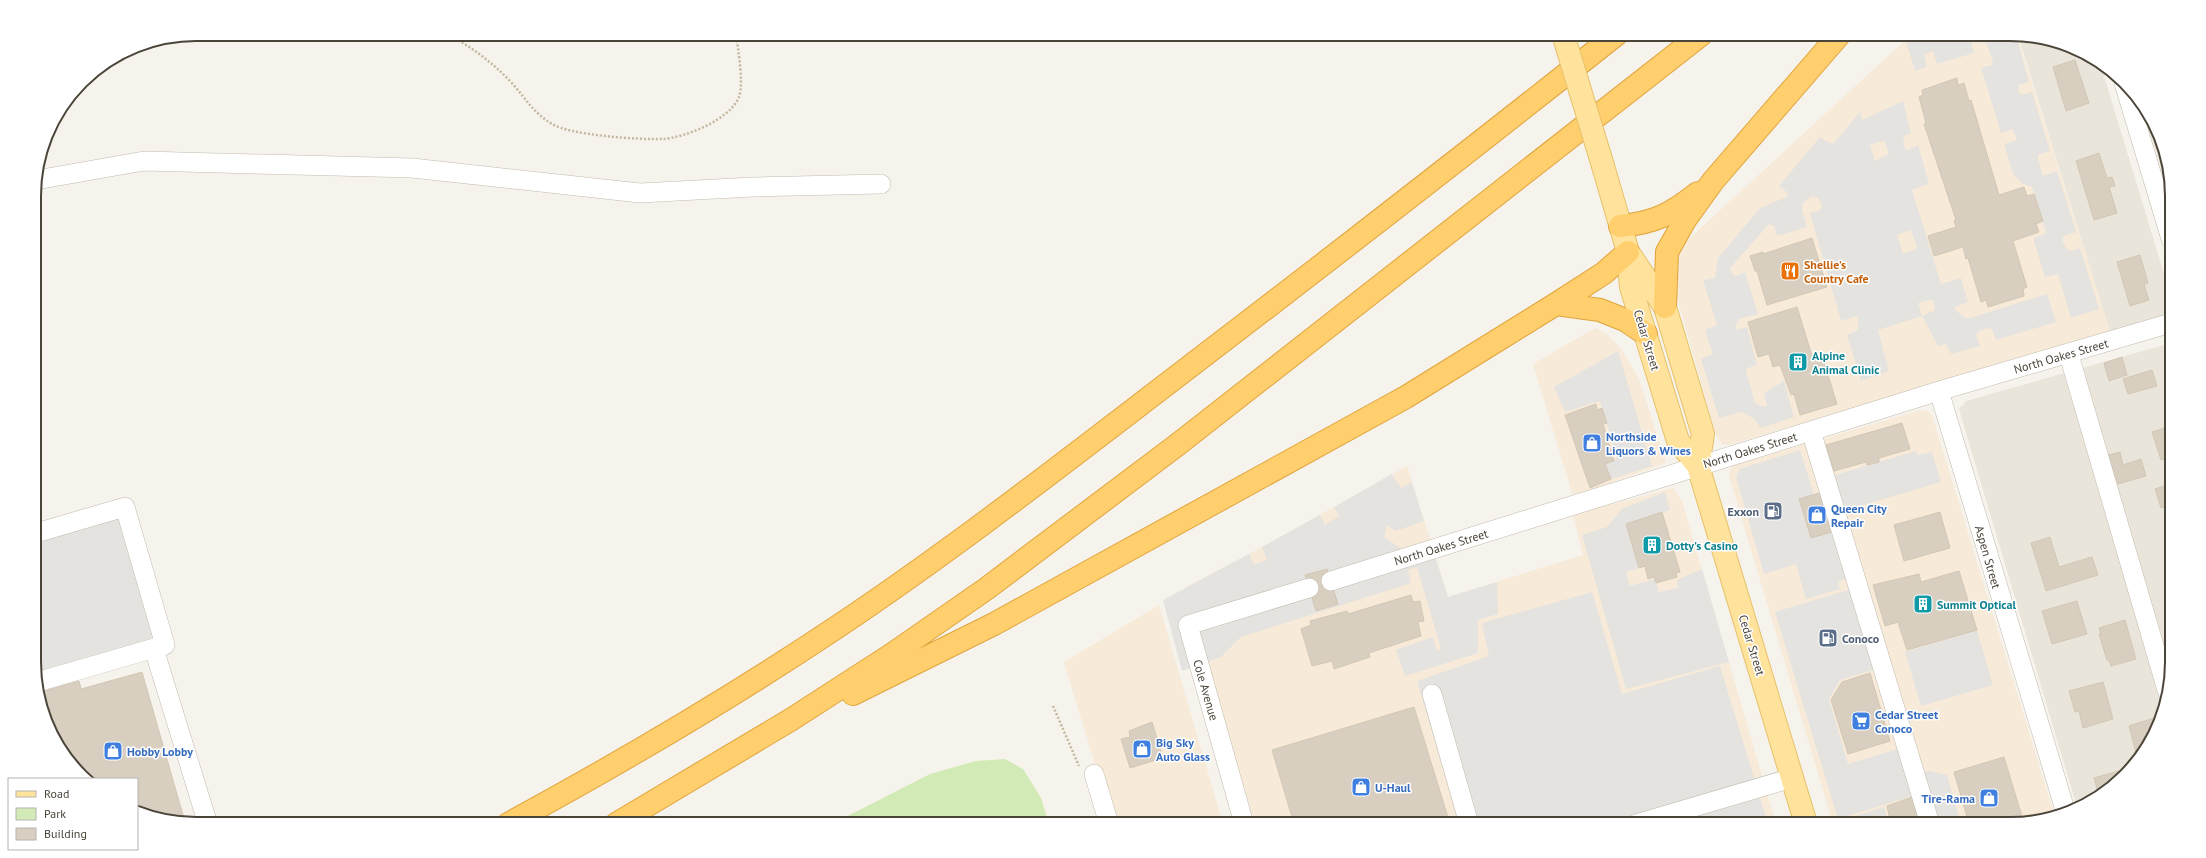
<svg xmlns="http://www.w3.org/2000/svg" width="2206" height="858" viewBox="0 0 2206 858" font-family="'PT Sans',sans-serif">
	<rect width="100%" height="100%" fill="#f6f3ec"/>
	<path fill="#eae5da" d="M2018,35l44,8 38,20 71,234v16l-61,19z
		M2140,100l20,34 11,41v25z
		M2171,343l1,319 -9,52 -24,46 -31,31 -31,16 -118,-398 7,-8z"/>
	<path fill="#f7ead8" d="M1912,34l105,1 93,297 -381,113 -7,-1 -6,-9 -38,-134 -5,-27 8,-28z
		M1595,328l13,7 14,15 17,29 27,84 -93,33 -40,-132z
		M1921,410l6,1 5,4 123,402 -35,7h-187l-104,-348 1,-7 4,-4z
		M1407,466l41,131 135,-42 -10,-40 100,-27 9,13 94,323h-521l-71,-236 82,-43z
		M1159,605l64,219h-110l-49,-162z"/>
	<path fill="#d2eab5" d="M1005,759l18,10 18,29 8,26h-217l98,-50 46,-13z"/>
	<path fill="#e5e3e0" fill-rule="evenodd" d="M1912,34l104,1 13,47 -10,3 -1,6 3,4 11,-3 18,59 -12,4v4l5,17 14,-5 19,61 -12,4 -2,4 4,8 5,3 9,-3 19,61 -28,9 -13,-44 -13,3 -12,-39 12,-4 1,-2 -14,-45 -9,-3 -10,-10 -9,-30 11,-3 2,-3 -5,-9 -11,4 -20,-65 11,-3 1,-3 -6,-18 -13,-6 -3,1 3,14 -37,11 -4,-13 -9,4 3,12 -12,4 -9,-30z
		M1903,101l8,32 -7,3 -1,3 2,9 2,2 11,-5 11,39 -17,6 29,94 20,-6 7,24 -13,5v3l10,8h5l77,-24 9,28 -60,18 -4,-11 -4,-1 -9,3 -3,4 4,11 -29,8 -5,-10 -8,2 -16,-30 -44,14 11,41 -28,10 -14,-46 11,-5v-12l-2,-2 -15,5 -31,-108 11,-3 1,-5 -4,-7 -6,-2 -9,7 -1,6 5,18 -30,9 -3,-10 -5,-2 -38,43 -1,3 5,6 10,-4 13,42 -19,5 -4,8 2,3 10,-3 10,38 -9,3 -2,2 9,33 6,3h6l-3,-13 20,-12 10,36 -33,11 -8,-10 -12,-6 -22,6 -18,-59 12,-5 -8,-24 12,-5 -14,-45 12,-2 3,-20 42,-50 27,-11 1,-4 -9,-7 41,-49 9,6h5l26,-31 2,8zM1882,141l3,1 4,12 -14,7 -5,-16zM1911,230l6,17 -3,3 -11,4 -6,-19zM1930,300l4,1 1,9 -13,6 -4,-13z
		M1618,351l34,115 -41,13 -6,-15 12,-6 -17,-57 -35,11 -11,-25z
		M1800,450l14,45 -15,4 12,39 25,-7 13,47 -11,4 2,7 -34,10 -10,-35 -32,10 -28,-97 4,-8z
		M1916,451l2,4 14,-3 9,30 -98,29 -11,-35z
		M1392,474l9,14 11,-6 12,39 -28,10 -9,-6 -3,12 18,12 28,-8 18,56 49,-15 1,32 -20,6v33l-73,23 -9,-26 37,-13 4,14 4,-2 -24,-82 -9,3 3,13 -170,54 -20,20 -39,14 -19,-71 86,-46 5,10 13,-4 -5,-13 58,-32 5,10 14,-9 -5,-9z
		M1665,492l5,18 -44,14 13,44 -13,4 4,14 25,-7 4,13 19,-4 -1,-8 25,-11 27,93 -103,27 -44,-154 25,-8 15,-18z
		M125,507l40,138 -128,37 -1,-150z
		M1852,589l24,80 -36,11 -11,19 19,65 53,-16 14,47 -77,24 -63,-207z
		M1592,592l30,102 98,-28 48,158h-309l-42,-143 72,-25 -7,-33z
		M1977,630l16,55 -72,21 -16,-54z
		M1930,771l17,4 14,49h-23l-15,-52z
		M1884,807l5,17h-42l-1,-5z"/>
	<path fill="#d8cfc1" stroke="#d3c7b4" d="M2075,60l14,43 -23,8 -13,-44z
		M1957,78l1,7 6,-2 5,18 2,-1 28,95 25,-8 3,9 7,-2 9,27 -7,3 3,8 -26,9 14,46 -4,2 1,7 -36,11 -2,-7 -5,2 -13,-44 -2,1 -3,-12 -29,9 -6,-20 28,-9 -2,-6 2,-1 -32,-96 2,-1 -7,-26 4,-2 -1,-5z
		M2099,153l8,25 5,-1 3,9 -6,1 8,26 -23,7 -18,-59z
		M1812,238l15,49 -60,18 -10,-34h-2l-5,-15 13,-4v2z
		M2140,255l8,28 -4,2 5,15 -19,6 -13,-44z
		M1797,307l16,52 9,-3 15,48 -37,11 -6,-21 -3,1 -11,-30 -7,2 -4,-13 -11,3 -10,-35z
		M2122,357l5,18 -18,6 -5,-18z
		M2152,370l5,16 -29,8 -5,-15z
		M1596,404l1,6 5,-2 5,15 -4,1 11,37 -9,3 6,15 -21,9 -25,-73z
		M1902,423l8,26 -31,9v4l-12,3 -1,-3 -32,9 -8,-26z
		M2171,426v31l-10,3 -9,-28z
		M2120,452l3,13 18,-6 5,17 -32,9 -9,-29z
		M2170,484l2,21 -11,3 -6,-19z
		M1823,492l12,39 -24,7 -12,-39z
		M1662,512l18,60 -4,1 1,4 -21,6 -2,-6 -6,2 -3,-13 -6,2 -13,-44z
		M1940,512l10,36 -46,13 -10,-36z
		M2050,537l9,30 33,-10 6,18 -52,16 -15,-48z
		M1327,569l11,35 -22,7 -11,-36z
		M1959,571l18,59 -70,20 -9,-28 -13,4 -12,-41 46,-11 2,8z
		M1411,595l2,7 7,-1 4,20 -6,1 3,14 -52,17 1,4 -36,12 -2,-8 -20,5 -11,-37 10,-4 -1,-4 37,-10 1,3z
		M2077,601l10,33 -35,10 -10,-33z
		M2172,611v23l-6,-22z
		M2125,620l11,39 -25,7 -2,-6h-2l-8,-26h2l-2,-6z
		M142,672l43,150 -41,-7 -7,-3v-33h-51l-12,-10 -23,-36 -14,-40 42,-12 2,8z
		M1870,673l20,68 -42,13 -17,-54 11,-18z
		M2103,682l10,37 -30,9 -4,-17 -4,1 -6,-21z
		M1414,707l36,117h-156l-22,-74z
		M2154,718l3,9 -19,33 -9,-34z
		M1152,722l11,36 -33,10 -9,-29 9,-2 -1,-6z
		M2004,757l20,66 -55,1 -15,-52z
		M2129,768l-21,23 -9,5 -5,-18z
		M1912,797l8,27h-29l-4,-18z"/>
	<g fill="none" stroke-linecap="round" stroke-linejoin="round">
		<defs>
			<path id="minor" d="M2124,83l47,156
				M36,180l108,-19 268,7 228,25 113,-6 128,-3
				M2069,355l98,335
				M1939,391l127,422
				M1811,431l119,393
				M36,533l89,-26 40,138 -128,37
				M1331,581l608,-190 232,-68
				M154,649l52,169v6
				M1432,694l37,130
				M1094,774l15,50
				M1244,824l-56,-199 121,-37
				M1636,824l156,-46"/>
			<path id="major" d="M1603,166l25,86 3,35 47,154 20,25 108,358
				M1630,255l35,52 38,127 -5,32"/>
			<path id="highway" d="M1620,226c35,-3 51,-12 78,-33
				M1556,304l44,6 25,10 21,14
				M1665,307l2,-55 18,-32 28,-39 127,-147
				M853,694l141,-70 412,-227 150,-93 48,-31 24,-21
				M508,824c112,-61 223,-126 329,-197 112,-75 219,-158 326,-240 152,-116 304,-234 454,-353
				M616,824l176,-105 99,-64 95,-66 191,-144 525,-411"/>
		</defs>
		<use href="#minor" stroke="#c2bbae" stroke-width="20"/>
		<use href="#major" stroke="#e6c16a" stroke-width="24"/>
		<use href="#highway" stroke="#e0a43c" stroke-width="24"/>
		<path stroke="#c4b79f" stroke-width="2.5" stroke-dasharray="2 2" stroke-linecap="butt" d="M448,34c23,13 44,28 62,47 15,16 22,31 42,43 17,11 88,16 110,15 22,-1 68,-19 77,-42 5,-13 -1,-48 -3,-63
			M1053,706l26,60"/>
		<use href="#minor" stroke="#fff" stroke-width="19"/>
		<use href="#major" stroke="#ffe39c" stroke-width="22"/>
		<use href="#highway" stroke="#ffcf6e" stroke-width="22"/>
		<defs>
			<path id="major-bridge" d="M1563,34l40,132"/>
		</defs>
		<use href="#major-bridge" stroke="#e6c16a" stroke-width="24" stroke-linecap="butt"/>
		<use href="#major-bridge" stroke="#ffe39c" stroke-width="22"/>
	</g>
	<defs>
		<symbol id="restaurant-square" viewBox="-11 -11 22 22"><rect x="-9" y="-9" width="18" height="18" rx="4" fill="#e8710a" stroke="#fff"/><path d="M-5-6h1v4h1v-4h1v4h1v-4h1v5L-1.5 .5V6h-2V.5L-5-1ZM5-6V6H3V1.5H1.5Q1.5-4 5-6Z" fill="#fff"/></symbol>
		<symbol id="building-square" viewBox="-11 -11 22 22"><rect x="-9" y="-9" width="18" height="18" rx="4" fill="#0f9aa8" stroke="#fff"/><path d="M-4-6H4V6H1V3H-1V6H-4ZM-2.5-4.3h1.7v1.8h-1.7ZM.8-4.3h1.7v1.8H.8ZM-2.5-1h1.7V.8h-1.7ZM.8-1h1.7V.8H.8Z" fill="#fff"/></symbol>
		<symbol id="shop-square" viewBox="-11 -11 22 22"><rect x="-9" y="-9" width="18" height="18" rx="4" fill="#3f7fe0" stroke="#fff"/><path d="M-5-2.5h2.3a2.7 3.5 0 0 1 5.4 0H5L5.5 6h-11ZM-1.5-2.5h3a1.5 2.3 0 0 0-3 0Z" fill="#fff"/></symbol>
		<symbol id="fuel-square" viewBox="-11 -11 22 22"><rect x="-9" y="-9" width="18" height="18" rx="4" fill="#5c6f8a" stroke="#fff"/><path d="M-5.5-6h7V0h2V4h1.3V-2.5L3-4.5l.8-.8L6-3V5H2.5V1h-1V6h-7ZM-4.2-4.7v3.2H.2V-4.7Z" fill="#fff"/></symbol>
		<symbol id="supermarket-square" viewBox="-11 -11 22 22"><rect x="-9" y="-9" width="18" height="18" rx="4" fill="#3f7fe0" stroke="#fff"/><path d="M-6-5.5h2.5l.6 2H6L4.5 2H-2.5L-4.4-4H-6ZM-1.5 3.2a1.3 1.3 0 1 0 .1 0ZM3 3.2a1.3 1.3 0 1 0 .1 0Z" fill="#fff"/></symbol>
	</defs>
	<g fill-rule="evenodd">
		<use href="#restaurant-square" x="1779" y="260" width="22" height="22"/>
		<use href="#building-square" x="1787" y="351" width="22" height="22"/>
		<use href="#shop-square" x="1581" y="432" width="22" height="22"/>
		<use href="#fuel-square" x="1762" y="500" width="22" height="22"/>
		<use href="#shop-square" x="1806" y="504" width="22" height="22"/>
		<use href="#building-square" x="1641" y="534" width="22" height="22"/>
		<use href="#building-square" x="1912" y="593" width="22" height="22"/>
		<use href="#fuel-square" x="1817" y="627" width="22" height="22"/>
		<use href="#supermarket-square" x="1850" y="710" width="22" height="22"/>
		<use href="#shop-square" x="1131" y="738" width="22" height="22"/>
		<use href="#shop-square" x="102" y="740" width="22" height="22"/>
		<use href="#shop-square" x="1350" y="776" width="22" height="22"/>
		<use href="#shop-square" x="1978" y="787" width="22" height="22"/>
	</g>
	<g text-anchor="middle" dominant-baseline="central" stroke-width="3" stroke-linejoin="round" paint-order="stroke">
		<g font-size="12" font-weight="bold" fill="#c56008" stroke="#fff" text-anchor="start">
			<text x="1804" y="264">Shellie's<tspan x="1804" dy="14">Country Cafe</tspan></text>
		</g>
		<g font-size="12" fill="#4b4439" stroke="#fff">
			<text transform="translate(1647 340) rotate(73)">Cedar Street</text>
			<text transform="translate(2061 356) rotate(-16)">North Oakes Street</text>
			<text transform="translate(1750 450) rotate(-17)">North Oakes Street</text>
			<text transform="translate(1441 547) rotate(-17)">North Oakes Street</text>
			<text transform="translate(1988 557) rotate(74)">Aspen Street</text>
			<text transform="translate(1752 645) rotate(73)">Cedar Street</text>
			<text transform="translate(1206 690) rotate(74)">Cole Avenue</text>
		</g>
		<g font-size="12" font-weight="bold" fill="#0d838f" stroke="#fff" text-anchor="start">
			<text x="1812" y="355">Alpine<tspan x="1812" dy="14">Animal Clinic</tspan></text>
			<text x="1666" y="545">Dotty's Casino</text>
			<text x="1937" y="604">Summit Optical</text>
		</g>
		<g font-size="12" font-weight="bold" fill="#366cbe" stroke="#fff" text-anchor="start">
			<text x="1606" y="436">Northside<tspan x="1606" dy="14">Liquors &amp; Wines</tspan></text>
			<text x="1831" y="508">Queen City<tspan x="1831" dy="14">Repair</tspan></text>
			<text x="1875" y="714">Cedar Street<tspan x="1875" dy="14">Conoco</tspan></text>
			<text x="1156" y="742">Big Sky<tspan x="1156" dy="14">Auto Glass</tspan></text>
			<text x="127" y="751">Hobby Lobby</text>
			<text x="1375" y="787">U-Haul</text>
			<text x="1975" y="798" text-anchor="end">Tire-Rama</text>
		</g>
		<g font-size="12" font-weight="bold" fill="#4e5e75" stroke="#fff" text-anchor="end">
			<text x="1759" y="511">Exxon</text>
			<text x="1842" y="638" text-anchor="start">Conoco</text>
		</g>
	</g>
	<path d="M0 0H2206V858H0ZM196 41H2010A155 155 0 0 1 2165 196V662A155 155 0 0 1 2010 817H196A155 155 0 0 1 41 662V196A155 155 0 0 1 196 41Z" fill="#fff" fill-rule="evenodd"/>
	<path fill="none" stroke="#4b4439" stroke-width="2" d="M196 41H2010A155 155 0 0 1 2165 196V662A155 155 0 0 1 2010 817H196A155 155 0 0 1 41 662V196A155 155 0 0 1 196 41Z"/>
	<rect x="8" y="778" width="130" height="72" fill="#ffffff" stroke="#b7b4b0"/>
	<rect x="16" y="791" width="20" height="6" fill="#ffe39c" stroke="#b7b4b0"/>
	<text x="44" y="798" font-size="12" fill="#4b4439">Road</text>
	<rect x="16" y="808" width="20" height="12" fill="#d2eab5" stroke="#b7b4b0"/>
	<text x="44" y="818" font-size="12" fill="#4b4439">Park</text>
	<rect x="16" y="828" width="20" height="12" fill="#d8cfc1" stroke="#b7b4b0"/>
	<text x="44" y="838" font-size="12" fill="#4b4439">Building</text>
</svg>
